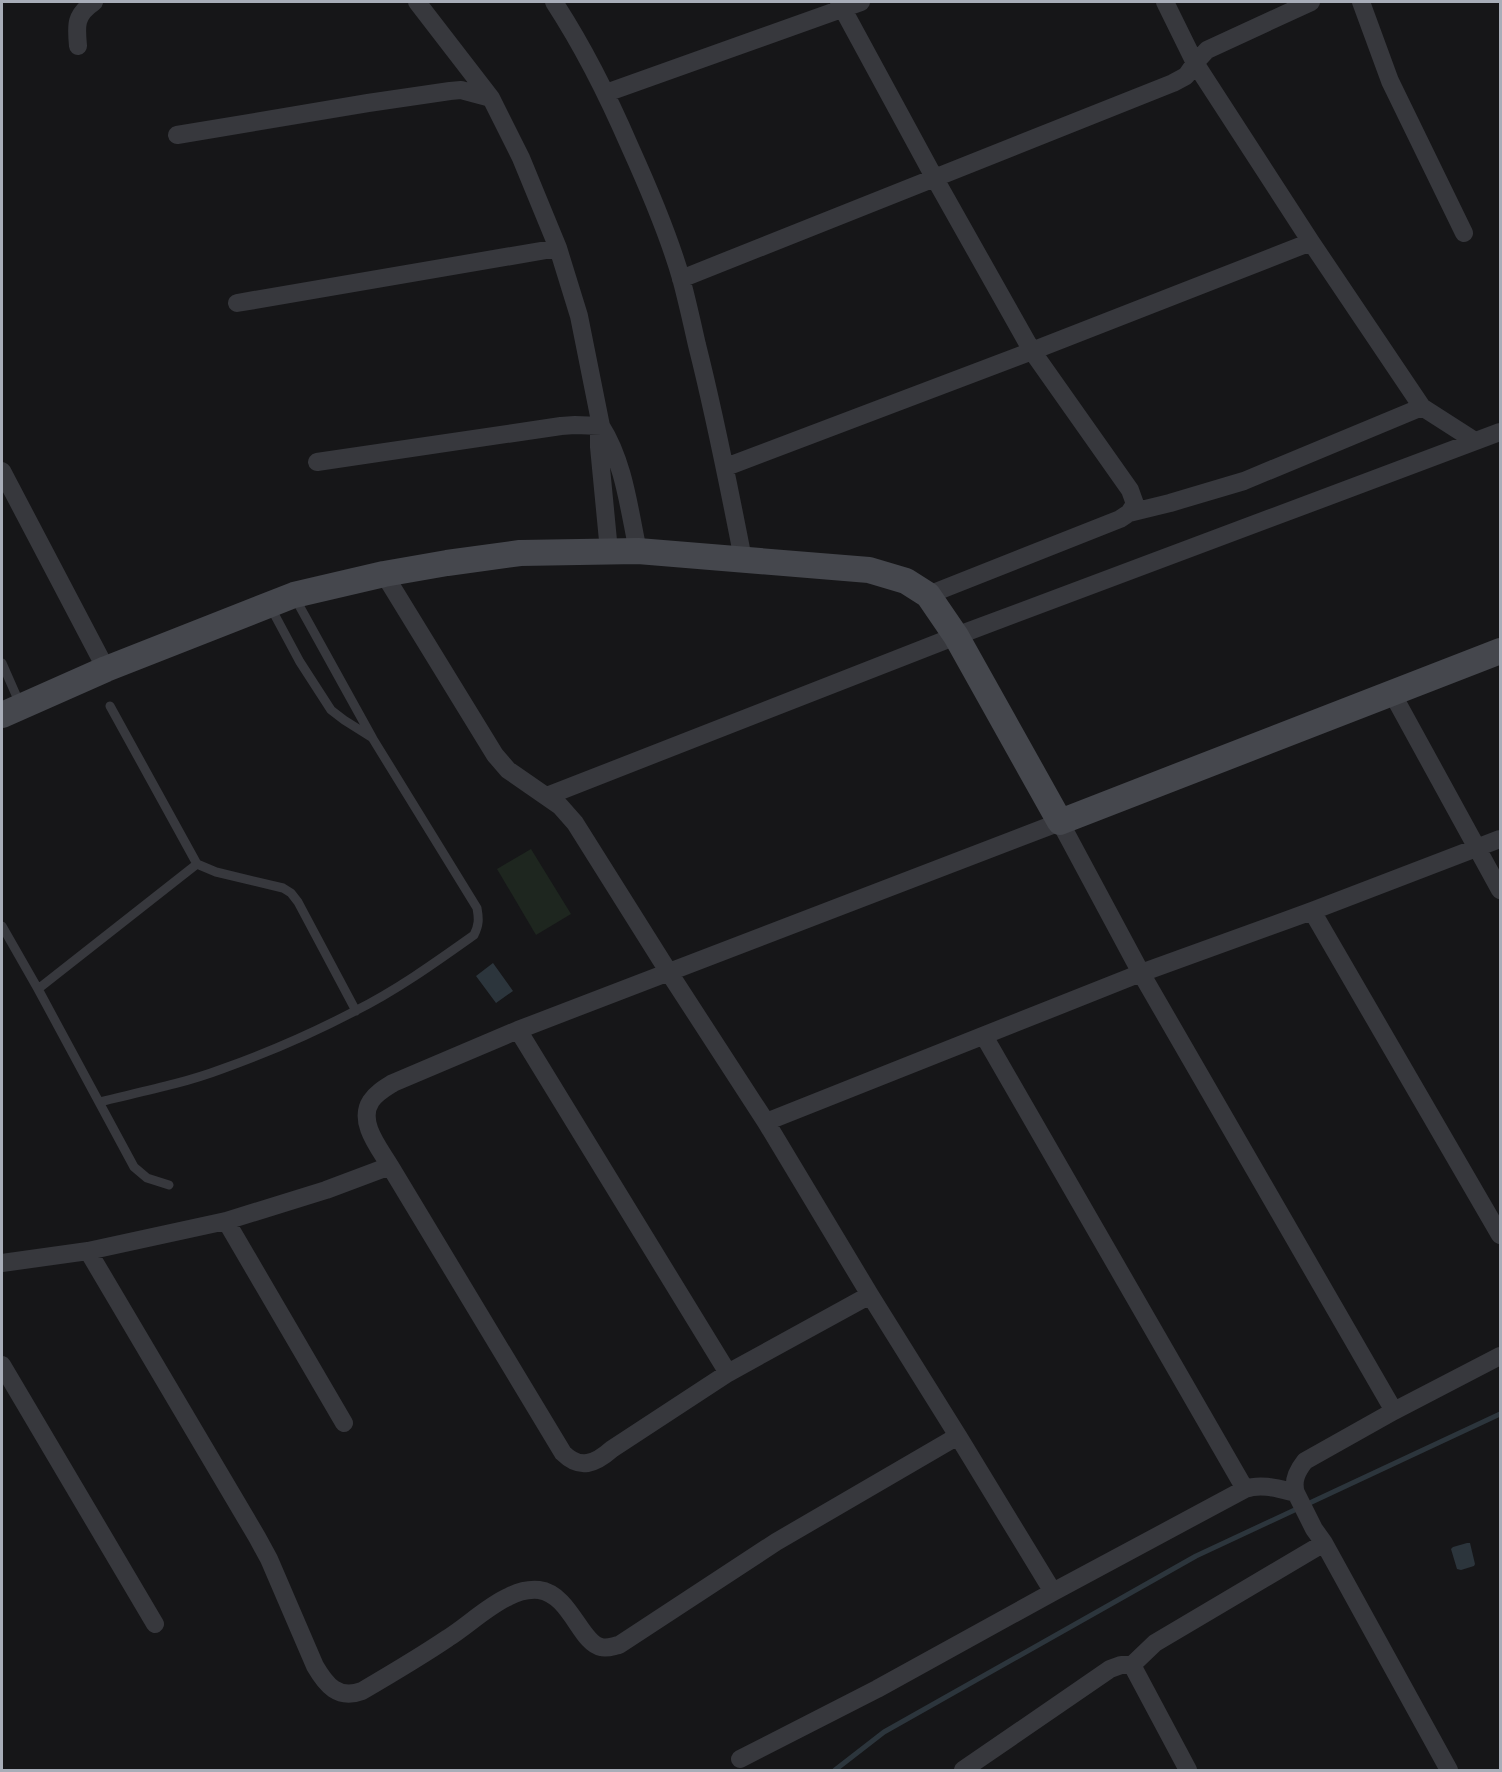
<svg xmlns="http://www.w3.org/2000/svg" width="1502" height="1772" viewBox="0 0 1502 1772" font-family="'Nunito Sans',sans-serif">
	<rect width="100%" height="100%" fill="#161618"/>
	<path fill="#1e261f" d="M531,849l40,65 -35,21 -39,-66z"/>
	<path fill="#2c353c" d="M493,963l20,28 -17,12 -20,-27z
		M1467,1543h3l5,21 -1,2 -13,4 -4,-1 -6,-20 2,-2z"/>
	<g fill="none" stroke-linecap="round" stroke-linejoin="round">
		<path stroke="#2c353c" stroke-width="5" d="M835,1770l49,-38 312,-176 304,-142"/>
		<path stroke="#37383d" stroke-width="9" d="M270,606l30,56 31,48 13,10 27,17
			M2,663l18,41
			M110,706l87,158 19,8 67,16 8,5 7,9 58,109
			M2,926l36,63 96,178 13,11 22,7
			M38,989l159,-125
			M99,1102c41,-10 83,-18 123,-33 45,-16 91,-36 133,-58 42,-21 81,-49 119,-76 5,-10 5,-16 3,-27l-104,-169 -78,-141"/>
		<path stroke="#37383d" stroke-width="18" d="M417,2l74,96 30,60 37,90 21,68 22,110c23,36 28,83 37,125
			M554,2c30,46 54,94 76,145 19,42 38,86 51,131 6,22 11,45 16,67 18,71 32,142 46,214
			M839,2l95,175 98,174 98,139 5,14 -6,9 -9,6 -192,76
			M1361,2l29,79 74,152
			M78,46c-2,-21 -3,-31 16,-44
			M606,93l255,-91
			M177,135l191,-32 82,-12 11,-1 30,8
			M681,279l492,-196 13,-7 9,-13 12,-13 104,-48
			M237,303l321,-55
			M1422,407l53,34
			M601,426l-2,10v11l10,104
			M317,462l244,-36 14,-1 26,1
			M726,467l306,-116 279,-109
			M2,471l104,198
			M1129,513l41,-10 74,-22 178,-74 -111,-165 -116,-179 -30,-61
			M1392,693l108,197
			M547,796l409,-160 544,-204
			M1312,911l188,324
			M518,1030l210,343
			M984,1036l261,453
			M766,1122l375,-149 171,-62 188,-72
			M390,1166l173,287c17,17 32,11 49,-4l116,-76 142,-78
			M226,1221l118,202
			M88,1251l169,286 12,22 46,107c11,19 23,34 47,25 29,-17 58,-34 86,-53 19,-12 40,-32 60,-41 9,-5 20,-8 31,-7 31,4 42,54 62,57 6,2 12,-1 18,-2l157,-103 182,-106 -88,-141 -104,-173 -98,-151 -93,-148 -15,-17 -52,-36 -13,-15 -111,-181
			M2,1263l86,-12 138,-30 100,-31 64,-24c-10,-17 -33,-44 -19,-65 5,-8 14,-13 22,-18l125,-53 542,-208 81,151 253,438 106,-55
			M2,1365l153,259
			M958,1436l95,156
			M1296,1493l18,36 10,14 125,227
			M1132,1665l56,105
			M740,1759l137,-70 176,-97 192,-103c17,-6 34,0 51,4 -4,-12 1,-22 9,-32l89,-50
			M963,1770l147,-101 11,-4h11l23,-22 169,-100"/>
		<path stroke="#45474d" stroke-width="26" d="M2,715l104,-46 188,-74 90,-21 63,-11 73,-10 118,-2 231,19 37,11 22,14 28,41 104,186 440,-171"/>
	</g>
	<rect width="1502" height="1772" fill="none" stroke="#a8adb8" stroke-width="6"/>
</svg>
